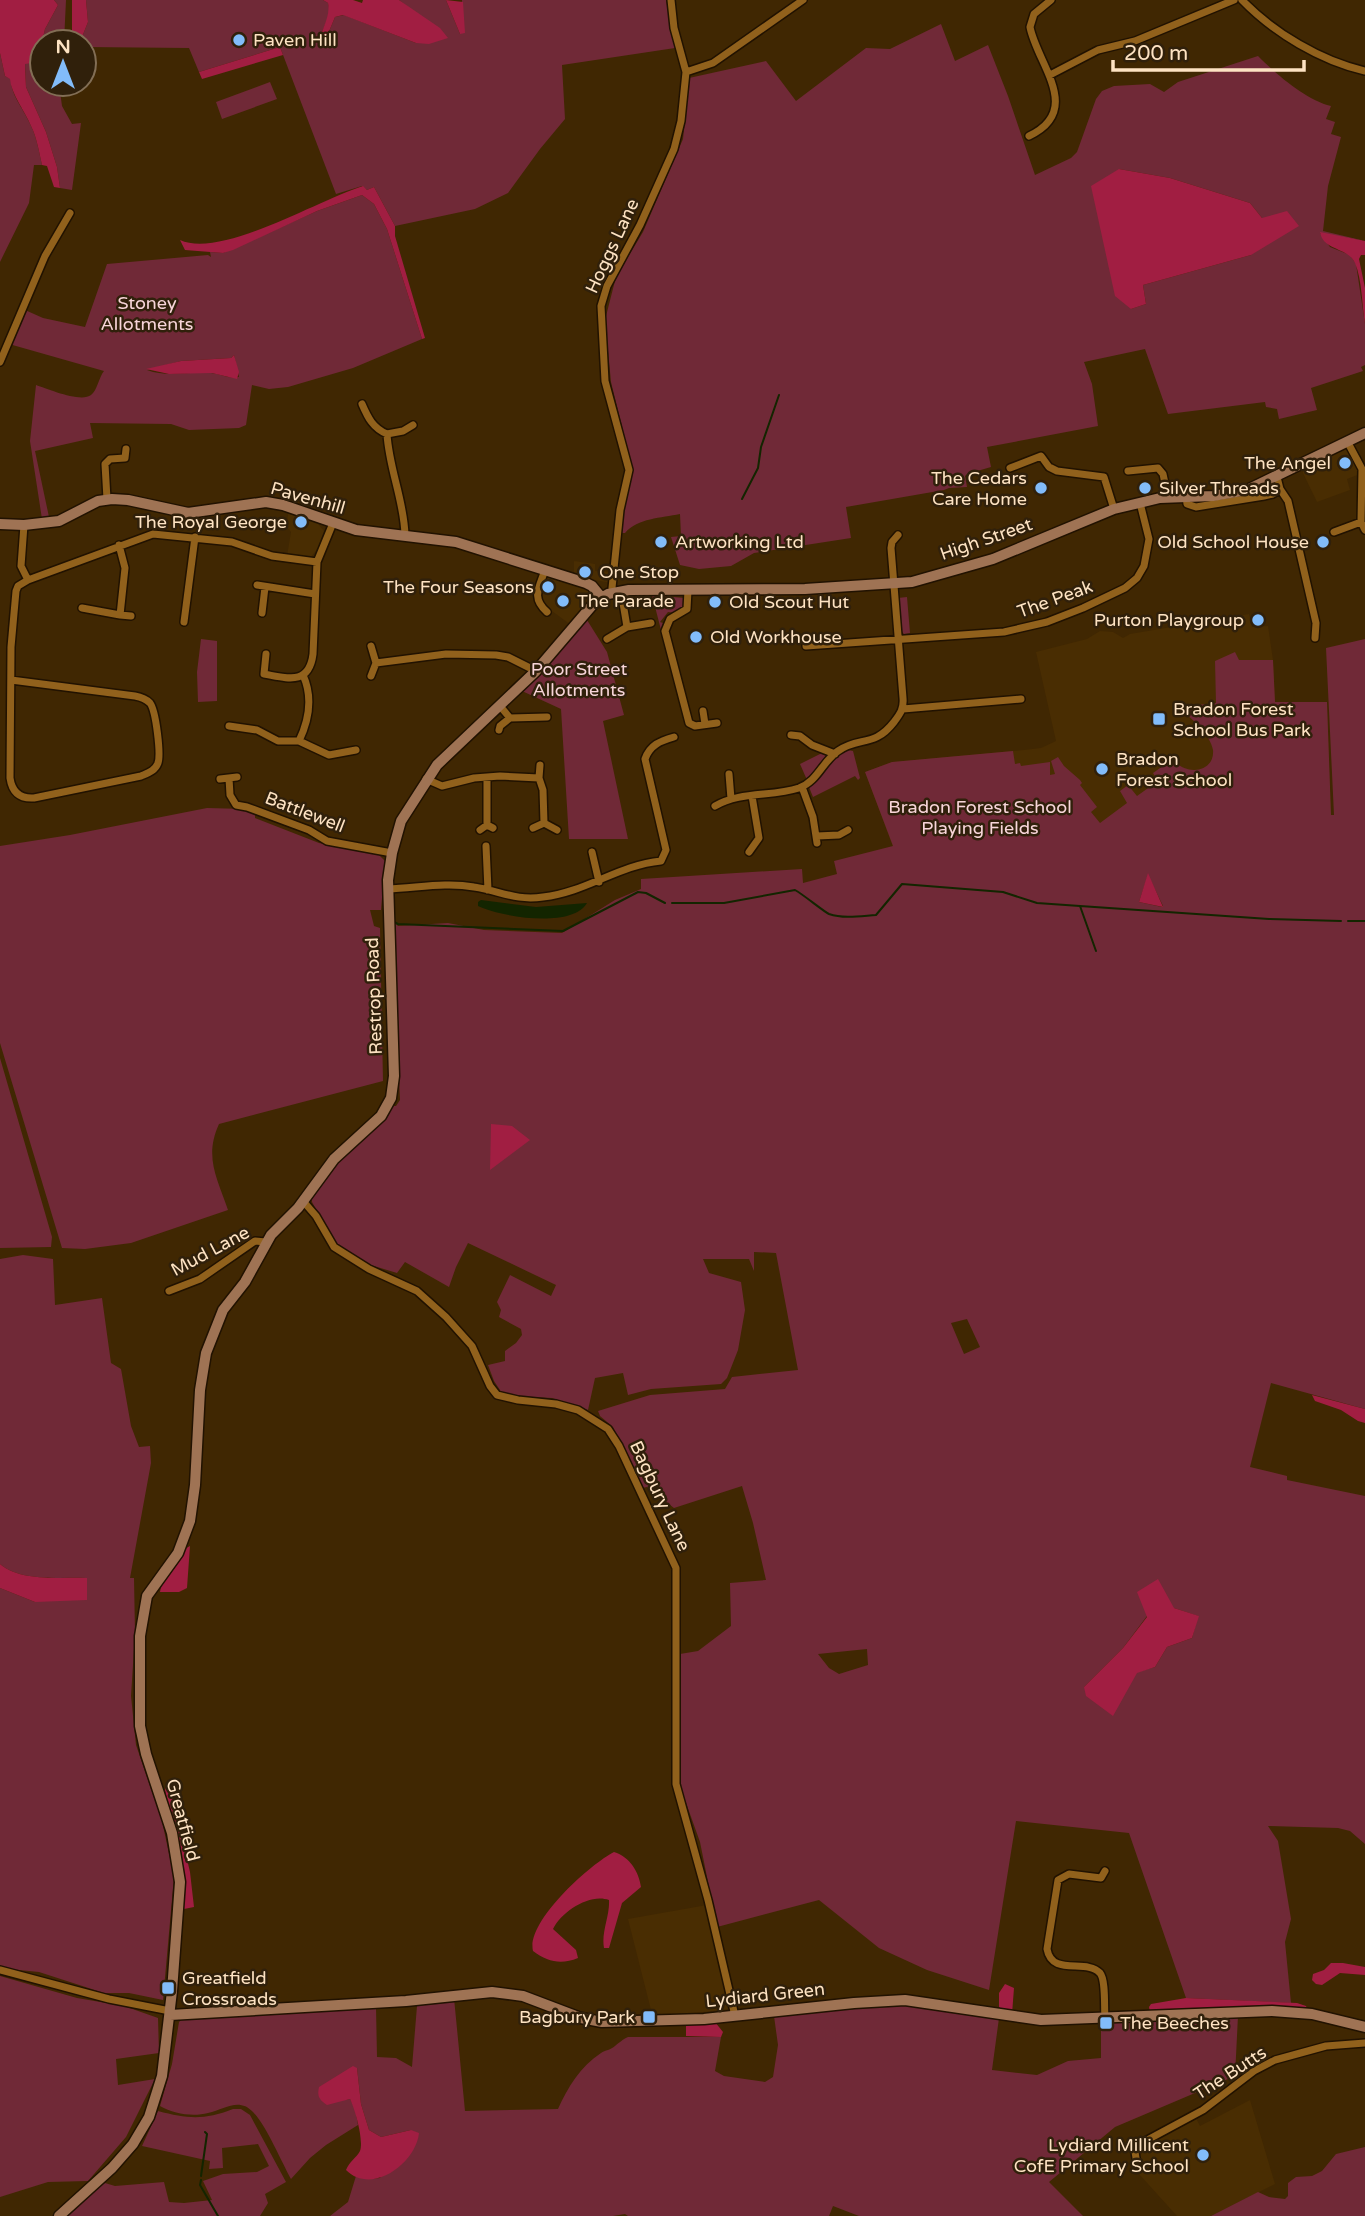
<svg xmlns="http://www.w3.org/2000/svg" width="1365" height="2216" viewBox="0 0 1365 2216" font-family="'Varela Round',sans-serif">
	<rect width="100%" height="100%" fill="#402702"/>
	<path fill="#492d02" d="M1346,446l14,28 -13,5 3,11 -33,12 -15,-31z
		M289,510l25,9 10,12 -6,17 -7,9 -24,-1 4,-24 -5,-6z
		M574,561l21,3v7l17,1 -1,11 -37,-7z
		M550,576l35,10 5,5 1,10 -20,24 -30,-22 -1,-8 5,-17z
		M1249,614l3,13 16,-1 5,34 2,42h52l4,115 -438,30 -28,-75 27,-10 132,-12 17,-2 15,-7 -20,-89 51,-13 13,-8 13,1 10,6 7,-4z
		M707,1905l21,104 -75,9 -25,-99z
		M1250,2100l25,84 -64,32h-34l-38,-42v-14l3,-10 6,-7 47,-27 5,10z"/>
	<path fill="#702937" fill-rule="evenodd" d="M54,0h12l-2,42h-22v42h17l3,22 10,18 9,-1 -9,67 -12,-2 -3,-21 -11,-35 -20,-45 -1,-24 12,-1 8,-33 13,-24z
		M86,0h237l5,3 2,10 -10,24 3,9 12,-29 9,-2 72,28 -8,-36 -9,-7h47l14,34 2,-34h204l9,48 -113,17 3,54 -25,30 -32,44 -33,16 -80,17 -21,-39 -7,3 -5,-4 -26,8 -56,-147 -81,25 -10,-24 -105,-1v-5h-4l8,-20z
		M941,24l14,37 33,-16 20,51 27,79 36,-17 6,-6 19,-53 6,-8 12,-5 36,-2 14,8 14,-10 80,-26c18,18 48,44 73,50l-5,13 9,3 -4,12 10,3 -13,49 -5,45 42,10 -45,-8 10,14 20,8 6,9 9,60v41l-4,2 2,4 -52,17 6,22 -38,9 -2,-10 -11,-2 -1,-5 -97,12 -23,-65 -61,13 8,22 6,42 -111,21 4,20 -24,7 -2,2 2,11 -18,1 -5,2 -98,17 5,31 -97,15 -23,13 -32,3 -19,-4 -9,-28 10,-1 -1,-22c-19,4 -42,4 -55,19h-4v-17l11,-49 -21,-85 -6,-62 11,-43 27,-45 40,-93 6,-61 77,-17 30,40 70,-53 24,1zM1119,169l51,9 80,25 12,15 -11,37 -108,30 3,19 -15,5z
		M0,53l5,23 6,3c-1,15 14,32 20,47 6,12 8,26 11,39h-8l-5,38 -29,59z
		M270,82l7,17 -55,20 -6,-17z
		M362,195l12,9 13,25 35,110 -69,29 -65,19 -19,2 -17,-4 -6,40 -7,3 -50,2 -18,-6 -81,-1 3,15 -58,13 14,66 -7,2 -12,-78 6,-56c12,4 45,18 55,10 6,-4 8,-18 13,-24l-95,-27 16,-34 18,8 42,9 22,-63 101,-9 3,2 -1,-5 13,1 94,-42zM234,355l5,22c-11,2 -18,-3 -28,-4 -22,-2 -43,5 -64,-3l34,-9 50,-3z
		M652,595l32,3 -1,10 -7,5 -8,-1 -8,10 3,1 -2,7z
		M907,597l3,36 -6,1 -3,-3 -3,-33z
		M587,620l20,32 17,63 -21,6 25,118h-59l-8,-130 -39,-18z
		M201,639l16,2v60l-19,1 -1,-30z
		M1365,639v770l-94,-26 -21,84 37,9v4l78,16v348l-15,-13 -12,-3 -70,-2 10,15 13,78 -6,23 6,61 -105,-5 -57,-165 -113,-12 -27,169 -62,-20 -48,-22 -60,-48 -102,27 -17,-85 -20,-56v-132l18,-3 33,-25 -1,-43 36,-3 -13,-57 -11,-37 -68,22 -27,-21 -5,1 -29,-61 -13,-11 -2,-5 52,-16 75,-6 7,-12 66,-7 -22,-117 -22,-1v19l-5,-12h-46l6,14 32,9 4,28 -7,40 -11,28 -6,6 -70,5 -23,6 -5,-22 -28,5 -7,32 -36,-12 -38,-2 -12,-3 -8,-12 -6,-16 17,-4v-10l11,-8 6,-8 -1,-6 -22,-12 2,-7 -4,-8 13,-27 41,21 5,-11 -88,-42 -12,24 -7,20 -44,-25 -8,11 -33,-10 -28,-18 -24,-43c0,-24 61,-77 79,-96h5l4,-6 -8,-180 6,6 50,-3 36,7 78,3 53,-33 26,-11v-10l161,-10 1,14 34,-9 -3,-13 59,-15 -28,-74 27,-10 121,-11 2,13 5,-1 1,3 29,-4v13l5,-1 -4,-13 7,-4 6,9 16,14 2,3 -2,2 17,22 -6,5 9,11 27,-20 -7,-12 8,-6 9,11 21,-15 -5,-8 20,-14c13,18 42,13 40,-9 -2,-15 -24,-34 -35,-43l38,-4 -1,-42 20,-9 4,8h34l2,42h52l4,113h3l-8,-167zM1148,875l15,31 -1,1 -23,-5zM967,1319l13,28 -16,7 -13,-31zM1174,1608l24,8 -6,22 -25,9 -12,20 -71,20 39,-39 24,-32zM867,1649l1,16 -29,9 -10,-6 -11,-14z
		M847,750l6,1 7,27 -2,2 -3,-4 -42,21 -4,-10c14,-12 22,-27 38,-37z
		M822,753l4,2 -10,17 -9,8 -7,-16z
		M207,808l37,1 11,4v5l64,25 60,12 6,6 -4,49h-11l4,16 6,2 3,153 -164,43c-15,33 -2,54 9,86l-97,33 -46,6 -23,-1 -62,-205v-197l70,-11z
		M0,1058l52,179 -1,10 -51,1z
		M23,1255l30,4 2,46 47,-7 9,65 10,6 10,57 8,21 11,-1 1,17 -21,115h4l1,55 -4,63 5,49 26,76 12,56 -11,123 -34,-7h-25l-65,-21 -30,-3 -9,-3v-378l35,14 51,-24c-26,-1 -65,4 -86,-14v-305z
		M0,1976l77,22 47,8 34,12 1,35 -43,6 2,26 37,-6 -29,58 -38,44 -40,1 -48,15z
		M454,1998l11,113 93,-2c10,-22 22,-42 43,-56 4,-3 10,-3 14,-7 5,-4 7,-6 13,-9h93l-6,34 9,5 41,6 8,-5 5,-32 -4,-29 127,-11h16l82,13 -7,52 45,5 31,-14 33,-3v-36l63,-1 74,-5 -3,60 -120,51 -66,55 34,34h-224l-26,-10 -4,10h-201l-3,-2 -12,2h-283l18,-14 8,-26 14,3 10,-1 31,-48 -30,7 -12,-7 -8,-26 -4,-36 -12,32 5,-1 5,9 3,17 -32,20 -16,13 -19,21c-10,-18 -24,-52 -38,-67 -14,-15 -28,-3 -45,1 -15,4 -34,1 -48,-7l12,-42 7,-42 3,-3 194,-12 1,50 19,1 16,9 5,-61z
		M233,2109h8l9,6 36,67 -21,12 3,9 -8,13h-195l9,-10 31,-23 10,3 49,-4 5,20 15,1 28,-3 -9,-19 20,-7 34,-2 12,-6 -11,-22 -36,4 1,20 -14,1 1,-8 -68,-15 16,-35c30,8 47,9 75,-2z
		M1365,2147v69h-154l47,-24 11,5 16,2 3,-3v-13l8,-6 16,-1 10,-5 14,-17z"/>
	<path fill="#a11e42" d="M0,0h54l4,5 -13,24 -8,33 -12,2 1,23 20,45 11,35 3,21 -6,-1 -7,-21 -5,-1c-3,-13 -5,-27 -11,-39 -6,-15 -20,-32 -21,-47l-5,-3 -5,-23z
		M72,0h14l2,22 -8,20h-7l-1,-3z
		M323,0h30l9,3 1,-3h36l41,28 8,10 -19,6 -13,-1 -73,-28 -8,2 -12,29h-3c-1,-16 11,-27 8,-43z
		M446,0l17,2 2,31 -5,1z
		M280,47l3,8 -81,24 -3,-7z
		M1119,169l51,9 80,25 12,15 25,-7 12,15 -48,29 -108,30 3,19 -15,5 -16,-13 -24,-110z
		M363,186l4,4 7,-3 21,39v10l30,102 -3,1 -35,-110 -13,-25 -12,-9 -45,16 -84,39 -10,3 -38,-3 -5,-10c41,19 138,-40 183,-54z
		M1320,232l45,9v14h-4l-2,4 6,29v36c-3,-18 -3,-45 -10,-61 -7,-16 -32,-12 -35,-31z
		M234,355l5,17 -2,7 -25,-6 -43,1 -23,-5 35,-8 50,-3z
		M1148,873l15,34 -24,-5z
		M491,1124l21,2 18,14 -40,30z
		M1312,1395l53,14v14l-7,-2 -17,-11 -26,-9z
		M190,1546l-3,42 -8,4h-19c3,-15 16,-39 30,-46z
		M0,1564c21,18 60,13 87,14v22l-52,2 -35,-14z
		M1158,1579l16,29 25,8 -7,22 -25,9 -12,20 -18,6 -24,43 -27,-20 -2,-9 39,-39 24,-31 -10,-25z
		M167,1785l4,5 19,82 4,35 -10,2v-22l-19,-97z
		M614,1852c16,5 25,20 27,35l-19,16 -13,45h-5c-3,-16 6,-32 5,-48 -19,-7 -47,11 -56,29l23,21 2,8c-17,7 -30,4 -45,-7 -7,-29 56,-86 81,-99z
		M1331,1963h12l22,4v8l-25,-2 -18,12 -6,-1 -4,-4 1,-6 11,-4z
		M1005,1984l9,4 -2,26h-6l-7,-7v-14z
		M1186,1998l111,5 9,3 2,5 -158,1 -1,-5 2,-3z
		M715,2022l8,10 -2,5 -35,-1v-12z
		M353,2066l4,2 4,36 8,26 12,7 30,-7 8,3c-3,30 -47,63 -73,37 3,-8 11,-13 14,-19 4,-11 -5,-42 -10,-52l-23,6c-8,-5 -10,-9 -8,-18z"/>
	<path fill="#132500" d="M481,900l55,7 51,-4c-15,26 -86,14 -109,3v-4z"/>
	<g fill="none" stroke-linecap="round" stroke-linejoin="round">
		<path stroke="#132500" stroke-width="2" d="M742,499l16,-31 3,-21 18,-52
			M672,903h52l71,-13c9,5 28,21 34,24 15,5 32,2 47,1l26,-31 101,8 34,11 43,3
			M1348,921h17
			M394,922l4,2 165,7 75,-39 8,1 19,10
			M1096,951l-16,-45 189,13 72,2
			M201,2176l6,-42 -2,-2
			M201,2180l-1,5 18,31"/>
		<defs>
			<path id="street" d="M1242,0c32,33 79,61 123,71
				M686,72l27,-9 90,-63
				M1050,75l48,-25 37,-9 99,-41
				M1029,136c55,-26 8,-72 1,-109l4,-13 17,-14
				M0,362l45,-106 25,-43
				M362,404c6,14 11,24 25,30 2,35 17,66 18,101
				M387,434l16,-3 10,-6
				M1347,441l15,28 -1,53
				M1010,468l31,-12 8,11 8,4 47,6 10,32
				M1128,471l30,-3 5,6 5,23
				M1277,477l3,12 8,12 28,122 -1,15
				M1186,496l1,8 9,3 68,-11 9,-2 7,-5
				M107,499l-2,-35 5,-5 15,-1 1,-9
				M24,525l-3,41 7,14 125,-46 79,8 40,14 45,6 16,-39
				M1334,532l27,-10 4,8
				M545,570c-6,18 -14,28 2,42
				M257,585l58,9
				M688,590l-1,19 -17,10 -5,12 24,92 6,3 22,-3
				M621,591l6,36 24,-4
				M614,592l-2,-4 8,-78 9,-40 -24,-89 -4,-75 6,-20 33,-61 34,-76 7,-28 5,-49 -12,-44 -3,-28
				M82,608l38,7 5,-47 -6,-23
				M262,613l3,-26
				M120,615l11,1
				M184,622l11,-85
				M607,639l20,-12
				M371,646l5,17 70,-9 50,1 12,2 28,14
				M806,646l198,-14 43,-10 36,-14 42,-20 12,-10 7,-12 5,-27 -9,-36
				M266,654l-2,20c23,4 45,12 49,-20l4,-92
				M371,676l5,-13
				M11,680l124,16c6,1 11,3 15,7 6,8 11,51 8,60 -3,8 -10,10 -17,13l-107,22c-14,1 -22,-6 -24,-20l1,-131 5,-56 2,-5 10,-6
				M500,706l10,12 37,-1
				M903,709l118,-10
				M703,711l2,13
				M229,726l28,4 21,11h21c10,-21 14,-44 4,-66
				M499,730l1,-4 10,-8
				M791,735l9,1 12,9 23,9
				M299,741l30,14 27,-5
				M729,774l2,25
				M229,778l1,17 6,10 11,2 62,23 18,11 65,12
				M539,778l1,-13
				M220,779l17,-2
				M426,779l16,7 32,-8 26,-2 39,2 4,12 1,33
				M802,787l11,30 4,26
				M715,806c25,-15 57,-9 84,-18 19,-7 23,-26 39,-37 21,-15 36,-3 56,-29 6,-8 10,-13 9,-24l-12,-150 1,-6 6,-7
				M487,825v-48
				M533,828l11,-5 13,7
				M480,830l7,-5 6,3
				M817,836l22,-1 9,-5
				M486,846l2,44
				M592,852l7,30
				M749,852l10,-14 -7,-42
				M388,889c29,-1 58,-7 86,-2 27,4 41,14 69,10 44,-5 75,-32 118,-36l5,-11 -21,-91c5,-14 15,-18 29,-22
				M303,1201l13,15 18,31 35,22 48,22 29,26 26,29 18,40 7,9 21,5 38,4 22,6 30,19 11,17 57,122v216l32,116 27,116
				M169,1291l31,-12 55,-38 11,1
				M1105,1871l-4,7 -32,-4 -11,6 -11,69c5,28 39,9 53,24 6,7 4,35 5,45
				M0,1970l109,29 61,12
				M1137,2164l-2,-12 3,-7 65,-35 51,-39 21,-11 51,-14 39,-3"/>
			<path id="secondary" d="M0,524l24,1 35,-4 39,-20 14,-2 16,1 60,13 78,-11 17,3 73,25 100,12 130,41 6,3 9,11
				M170,2015l236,-14 86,-9 31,4 58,22 21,4 102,-3 150,-16 51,-3 136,20 231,-9 40,3 53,13
				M59,2216l53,-48 21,-24 16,-27 13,-41 10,-85 8,-109 -8,-49 -26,-79 -6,-28v-90l7,-40 31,-43 12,-32 5,-36 5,-95 6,-37 17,-43 22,-28 26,-47 27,-27 36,-49 47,-43 10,-18 3,-22 -6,-196 4,-27 9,-32 36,-56 99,-94 59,-69 13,-8 21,-4 176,-1 107,-7 81,-23 121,-50 46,-11 53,-2 34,-6 118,-57"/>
		</defs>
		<use href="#street" stroke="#211201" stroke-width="10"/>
		<use href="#secondary" stroke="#211201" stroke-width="13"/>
		<use href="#street" stroke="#91611c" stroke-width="7"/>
		<use href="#secondary" stroke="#9f7354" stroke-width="10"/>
	</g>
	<g fill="#82bcfa" stroke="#30200b" stroke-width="2.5">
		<circle cx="239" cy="40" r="7"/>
		<circle cx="1345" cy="463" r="7"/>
		<circle cx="1041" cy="488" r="7"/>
		<circle cx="1145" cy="488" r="7"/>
		<circle cx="301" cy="522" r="7"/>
		<circle cx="661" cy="542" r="7"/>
		<circle cx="1323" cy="542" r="7"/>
		<circle cx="585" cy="572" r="7"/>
		<circle cx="548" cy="587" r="7"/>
		<circle cx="563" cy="601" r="7"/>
		<circle cx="715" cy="602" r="7"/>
		<circle cx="1258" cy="620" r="7"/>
		<circle cx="696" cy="637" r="7"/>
		<rect x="1152" y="712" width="14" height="14" rx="3.5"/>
		<circle cx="1102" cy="769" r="7"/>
		<rect x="161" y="1981" width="14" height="14" rx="3.5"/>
		<rect x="642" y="2010" width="14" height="14" rx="3.5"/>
		<rect x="1099" y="2016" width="14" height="14" rx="3.5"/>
		<circle cx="1203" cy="2155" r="7"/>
	</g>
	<g text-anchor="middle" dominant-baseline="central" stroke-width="5" stroke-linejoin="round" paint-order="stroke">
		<g font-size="18" fill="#fee3c3" stroke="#30200b" text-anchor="start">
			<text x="253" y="40">Paven Hill</text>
			<text x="1331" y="463" text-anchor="end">The Angel</text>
			<text x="1027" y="478" text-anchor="end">The Cedars<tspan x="1027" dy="21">Care Home</tspan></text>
			<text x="1159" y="488">Silver Threads</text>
			<text x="287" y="522" text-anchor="end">The Royal George</text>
			<text x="675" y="542">Artworking Ltd</text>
			<text x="1309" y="542" text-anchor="end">Old School House</text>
			<text x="599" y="572">One Stop</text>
			<text x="534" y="587" text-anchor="end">The Four Seasons</text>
			<text x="577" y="601">The Parade</text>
			<text x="729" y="602">Old Scout Hut</text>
			<text x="1244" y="620" text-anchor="end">Purton Playgroup</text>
			<text x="710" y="637">Old Workhouse</text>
			<text x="1173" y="709">Bradon Forest<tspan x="1173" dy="21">School Bus Park</tspan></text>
			<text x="1116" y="759">Bradon<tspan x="1116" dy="21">Forest School</tspan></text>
			<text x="182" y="1978">Greatfield<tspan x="182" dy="21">Crossroads</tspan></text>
			<text x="635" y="2017" text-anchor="end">Bagbury Park</text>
			<text x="1120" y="2023">The Beeches</text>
			<text x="1189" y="2145" text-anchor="end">Lydiard Millicent<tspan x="1189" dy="21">CofE Primary School</tspan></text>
		</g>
		<g font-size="18" fill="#fee3c3" stroke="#30200b">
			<text transform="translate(612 246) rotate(-65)">Hoggs Lane</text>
			<text transform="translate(308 498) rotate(16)">Pavenhill</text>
			<text transform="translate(986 539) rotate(-19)">High Street</text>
			<text transform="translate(1055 599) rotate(-20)">The Peak</text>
			<text transform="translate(305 812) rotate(21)">Battlewell</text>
			<text transform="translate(374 996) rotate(-92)">Restrop Road</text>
			<text transform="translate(210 1251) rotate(-28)">Mud Lane</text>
			<text transform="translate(660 1496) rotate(65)">Bagbury Lane</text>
			<text transform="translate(183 1820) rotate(75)">Greatfield</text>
			<text transform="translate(765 1995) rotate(-6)">Lydiard Green</text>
			<text transform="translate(1230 2073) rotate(-33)">The Butts</text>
		</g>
		<g font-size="18" fill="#f8d5d9" stroke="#30200b">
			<text x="147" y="303">Stoney<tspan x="147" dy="21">Allotments</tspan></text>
			<text x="579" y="669">Poor Street<tspan x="579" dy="21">Allotments</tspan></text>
			<text x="980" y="807">Bradon Forest School<tspan x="980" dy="21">Playing Fields</tspan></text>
		</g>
	</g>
	<g transform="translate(63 63)"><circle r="33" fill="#30200b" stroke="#826e55" stroke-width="2"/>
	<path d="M0-5L12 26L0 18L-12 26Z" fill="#82bcfa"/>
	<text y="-10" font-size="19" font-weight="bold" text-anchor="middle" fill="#fee3c3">N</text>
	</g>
	<path d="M1113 60v10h191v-10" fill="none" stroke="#fee3c3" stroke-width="3.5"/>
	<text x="1124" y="60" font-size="21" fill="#fee3c3" stroke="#30200b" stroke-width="5" paint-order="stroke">200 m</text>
</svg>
